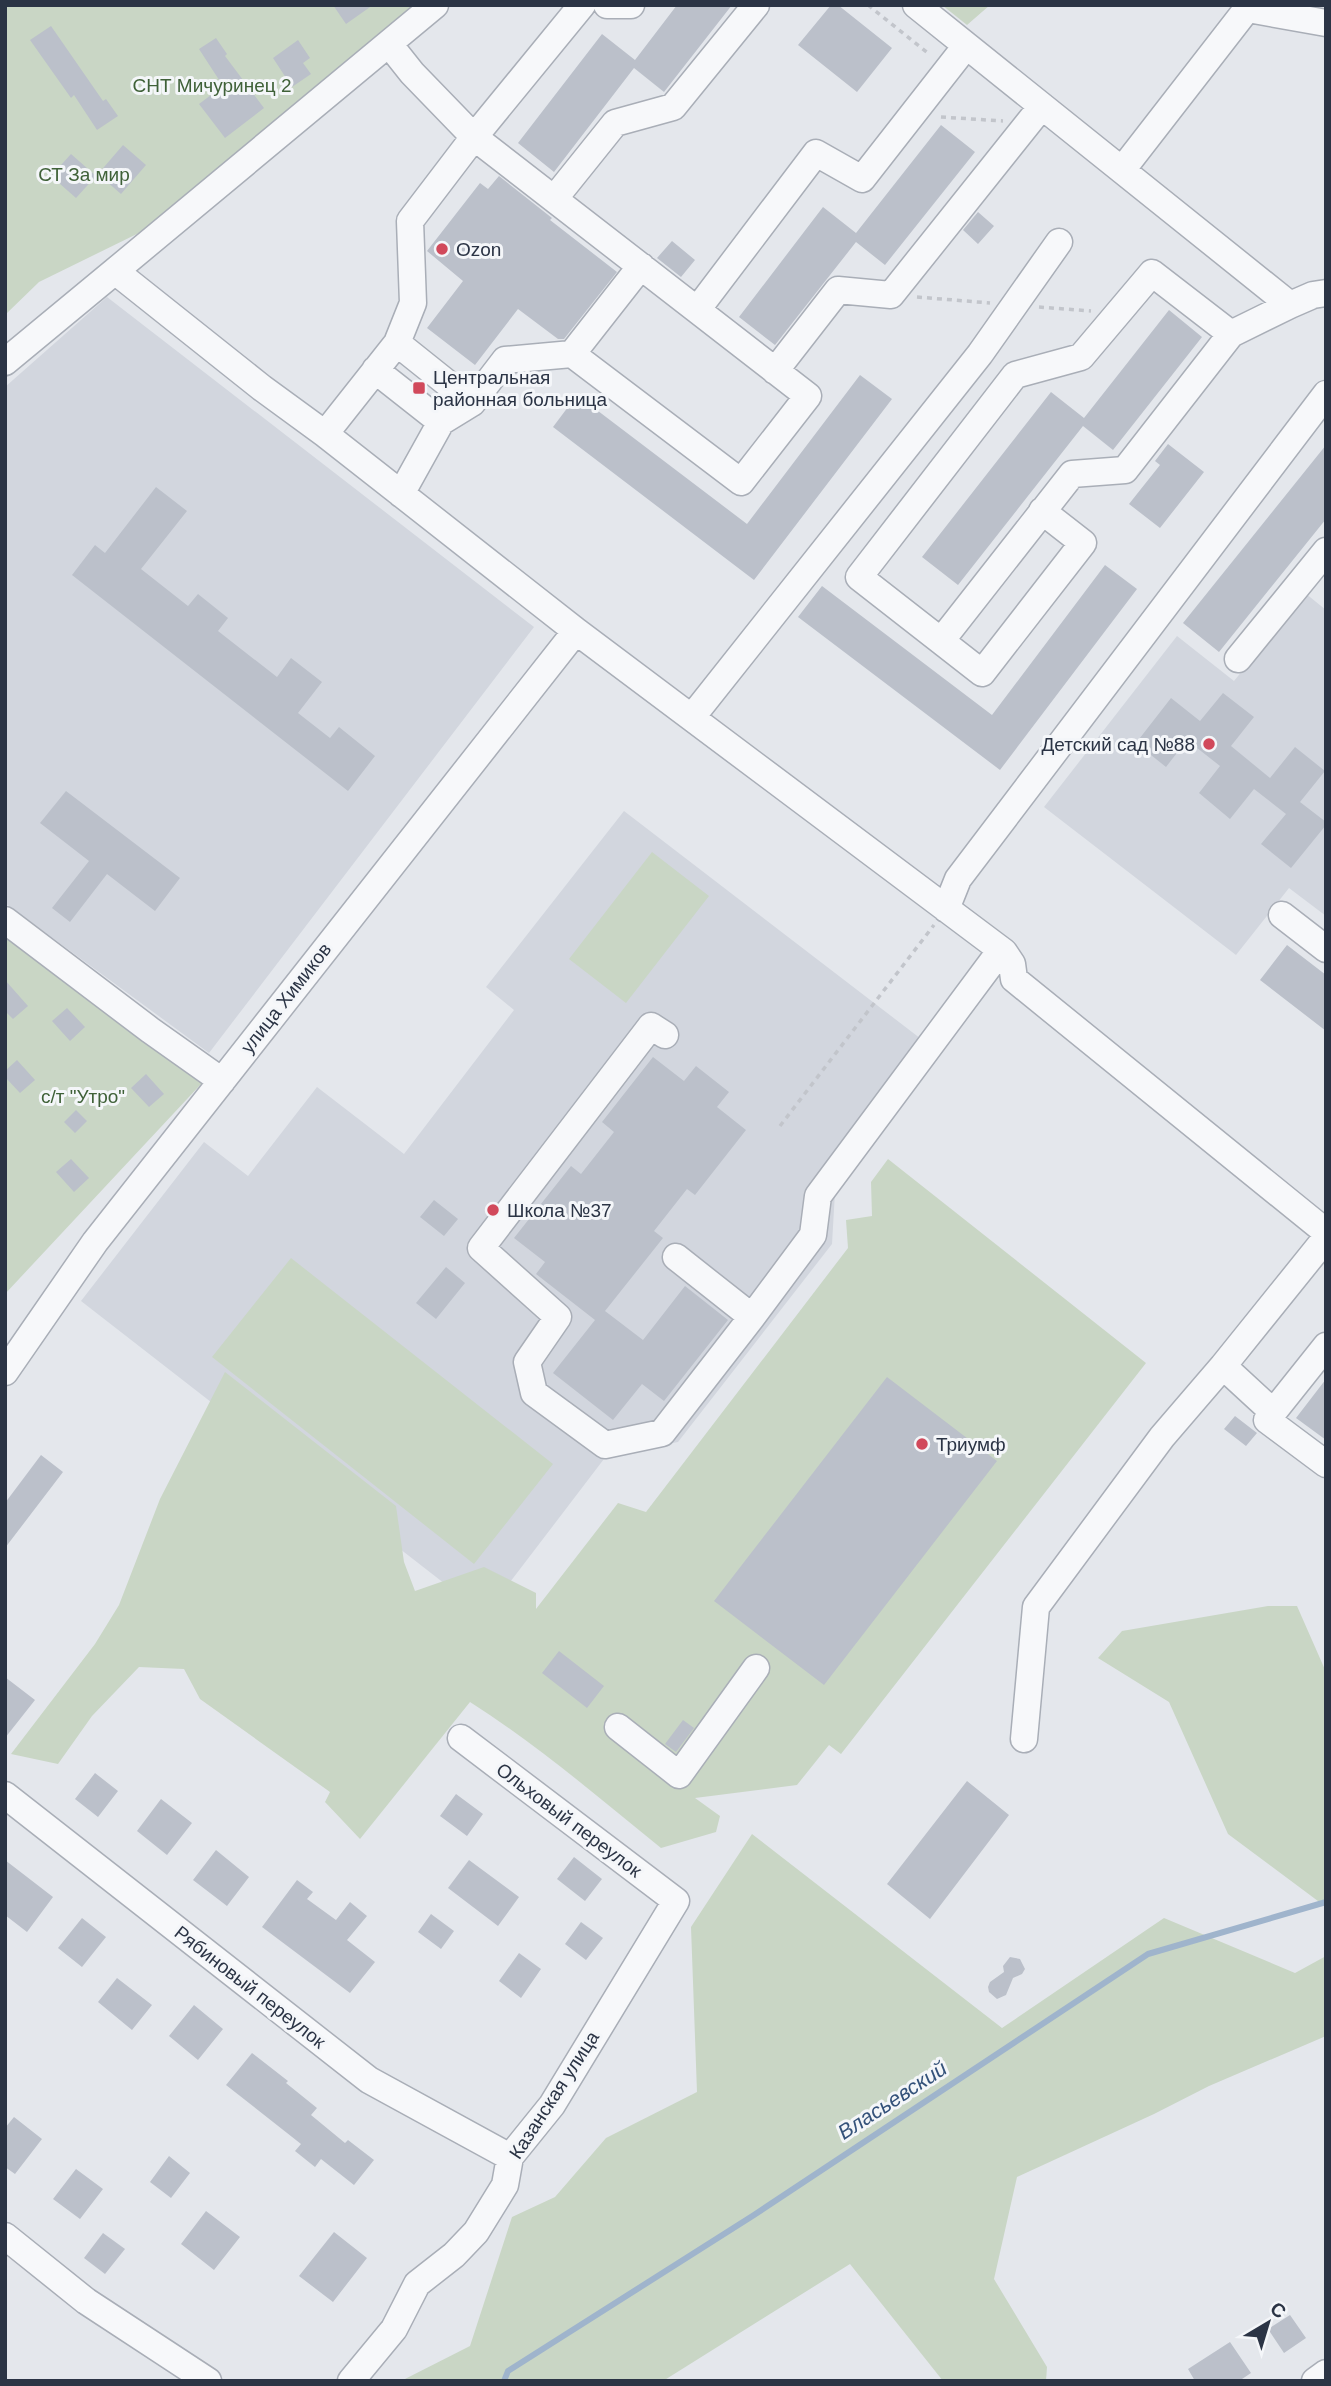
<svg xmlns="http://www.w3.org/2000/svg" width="1331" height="2386" viewBox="0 0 1331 2386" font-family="Helvetica,sans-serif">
	<rect width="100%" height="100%" fill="#e4e7ec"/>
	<path fill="#d2d6de" d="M107,297l427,330 -325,426 -204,-150v-516z
		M1305,593l21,17v306l-37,-28 -53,67 -192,-148 133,-171 57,45z
		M624,811l301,231 -88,115 -5,87 -154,198 -71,13 -122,160 -404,-314 123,-159 44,34 69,-89 87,67 110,-144 -28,-23z"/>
	<path fill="#c9d6c5" d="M5,5h419l-226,199 -159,78 -34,33z
		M942,5h48l-23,20z
		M652,852l57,44 -83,107 -57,-44z
		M5,936l197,147 -197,211z
		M888,1159l258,204 -305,391 -12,-9 -32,40 -102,13 25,18 -4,16 -55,16c-62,-50 -123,-103 -191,-146l-110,137 -35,-37 5,-10 -130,-93 -16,-30 -45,-2 -47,49 -34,48 -47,-10 84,-110 24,-39 41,-106 65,-127 171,134 8,56 11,29 69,-24 52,26v16l82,-106 28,9 202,-264 -2,-28 26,-4 -1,-34z
		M291,1258l262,206 -79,100 -262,-207z
		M1268,1606h29l29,66v235l-98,-73 -59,-132 -71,-44 24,-27z
		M752,1834l250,194 162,-110 131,55 31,-17v80l-117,50 -55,28 -137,63 -23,102 53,88 -1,14h-103l-93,-117 -187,117h-262l69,-35 42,-129 43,-20 51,-59 91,-46 -6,-165z"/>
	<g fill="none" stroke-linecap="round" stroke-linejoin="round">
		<path stroke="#9fb4cc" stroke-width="6" d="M504,2381l4,-10 246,-156 394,-261 178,-52"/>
	</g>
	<path fill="#bbc0ca" d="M333,5h40l-27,19z
		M677,5h55l-68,87 -30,-24 -80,104 -36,-29 84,-109 33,26z
		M831,5h7l54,43 -35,44 -59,-47z
		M51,26l52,75 3,-2 12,17 -21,14 -23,-35 -3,3 -41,-58z
		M216,38l11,16 -2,2 39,52 -39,30 -26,-34 24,-18 -24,-37z
		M298,40l12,18 -7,5 8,11 -19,13 -19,-29z
		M941,125l34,27 -90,113 -29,-23 -81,103 -36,-28 84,-110 33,26z
		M123,145l23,20 -25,29 -23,-20z
		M71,154l25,22 -20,22 -25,-22z
		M499,176l53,42 -2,2 67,52 -53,67h-6l-40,-30 -43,56 -48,-37 36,-47 -36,-30 53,-68 8,6z
		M978,212l16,14 -16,18 -15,-14z
		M672,241l23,19 -14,17 -24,-19z
		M1169,310l33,27 -89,113 -30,-24 -125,159 -36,-28 129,-165 33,26z
		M860,375l32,24 -138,181 -201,-153 24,-32 170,129z
		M1168,444l36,28 -44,56 -31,-24 31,-39 -5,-4z
		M1326,445v74l-107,133 -36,-29z
		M156,487l31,24 -46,58 47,37 10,-12 30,24 -10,13 59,46 14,-19 31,24 -24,31 32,25 9,-11 36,29 -27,35 -276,-216 23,-30 10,8z
		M1105,565l32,24 -137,181 -202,-153 24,-31 170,129z
		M1223,693l31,24 -23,29 39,32 25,-31 30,24 -25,31 26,20v3l-35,43 -30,-24 25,-30 -32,-25 -24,30 -31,-26 21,-27 -33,-26 -21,27 -30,-24 35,-45 29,23z
		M66,791l114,87 -25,33 -48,-37 -37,48 -18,-14 37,-47 -49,-38z
		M1287,945l39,30v56l-66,-51z
		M5,980l23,26 -15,13 -8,-8z
		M67,1008l18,19 -15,14 -18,-20z
		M653,1057l31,24 12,-15 33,26 -12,15 29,23 -51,65 -8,-6 -33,42 9,7 -58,73 38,29 42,-54 43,34 -64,81 -22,-17 -29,36 -60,-47 42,-53 -59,-46 9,-12 -31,-24 57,-72 10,8 33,-42 -12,-10z
		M17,1060l18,20 -15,13 -15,-16v-6z
		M146,1074l18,20 -15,13 -18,-19z
		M76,1110l11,11 -12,12 -11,-11z
		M71,1159l18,19 -15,14 -18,-20z
		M434,1200l24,19 -14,17 -24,-19z
		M446,1267l19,16 -29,36 -20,-16z
		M887,1377l110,84 -173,224 -110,-84z
		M1326,1379v61l-30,-22z
		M1235,1416l22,17 -11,13 -22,-17z
		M41,1455l22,17 -58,76v-45z
		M559,1651l45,35 -17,22 -45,-35z
		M5,1677l30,23 -30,38z
		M683,1720l11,8 -18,24 -11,-8z
		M95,1773l23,18 -20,26 -23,-18z
		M967,1781l42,34 -79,104 -43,-35z
		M456,1794l27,20 -16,22 -27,-20z
		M161,1799l31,24 -25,32 -30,-24z
		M216,1850l33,27 -22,29 -34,-26z
		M574,1857l28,22 -17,22 -28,-22z
		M5,1860l48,37 -26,35 -22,-17z
		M469,1860l50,37 -21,29 -50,-38z
		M297,1880l16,12 -6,7 29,21 14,-18 17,14 -20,24 28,22 -25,31 -88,-66z
		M431,1914l23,17 -13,18 -23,-17z
		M82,1918l24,19 -24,30 -24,-19z
		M581,1922l22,16 -17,22 -21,-16z
		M519,1953l22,16 -20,29 -22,-17z
		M1010,1957l10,2 5,10 -3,5 -9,4 -7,17 -9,4 -8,-7 -1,-5 2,-5 14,-10 -1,-6z
		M117,1978l35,27 -20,25 -34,-28z
		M194,2005l29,24 -25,31 -29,-24z
		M252,2053l36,28 -2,2 31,25 -6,7 34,28 3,-3 26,20 -20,25 -33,-26 -6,8 -20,-16 6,-7 -75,-59z
		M14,2117l28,22 -27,35 -10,-7v-39z
		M169,2156l21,17 -19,25 -21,-16z
		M76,2169l27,20 -23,30 -27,-20z
		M206,2211l34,26 -26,33 -33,-26z
		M334,2232l33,26 -34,44 -34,-26z
		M103,2233l22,16 -20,25 -21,-16z
		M1290,2315l16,23 -22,15 -16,-24z
		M1230,2342l21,31 -12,8h-44l-7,-12z"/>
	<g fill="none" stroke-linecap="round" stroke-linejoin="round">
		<defs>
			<path id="minor" d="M435,5l-320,266 147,117 63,46 251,197 428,321 8,12 2,15 312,253
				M607,5h24
				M916,5l374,300 23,-10 13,-2
				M1248,9l78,14
				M389,44l23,29 62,64 334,259 -67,86 -169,-128 -67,6 -33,43 -31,19 -40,72
				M1122,170l128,-165
				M554,199l61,-76 58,-16 83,-102
				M697,310l119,-157 46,26 104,-133
				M397,343l75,60
				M572,354l69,-88
				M5,362l110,-91
				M375,370l66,52
				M775,371l63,-81 53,5 151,-189
				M325,434l72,-91 16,-40 -3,-82 64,-84 108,-132
				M1042,511l41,32 -101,130 -123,-96 156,-202 66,-18 71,-84 79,61
				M941,641l131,-167 53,-4 106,-136 59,-29
				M1238,659l88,-108
				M692,717l288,-363 79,-112
				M946,909l12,-30 368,-485
				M1282,915l44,34
				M5,920l145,110 72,51
				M665,1035l-14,-9 -170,222 77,69 -31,45 7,31 71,52 57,-12 90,-116 -76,-60
				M752,1317l61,-82 5,-39 183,-246
				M1326,1346l-59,74 59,44
				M1223,1366l50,46
				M5,1372l90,-130 481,-611
				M618,1727l61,48 77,-107
				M1024,1739l12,-132 126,-170 61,-71 103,-128
				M5,1795l364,285 141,77
				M5,2236l81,65 122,80
				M351,2381l43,-52 23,-45 37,-29 22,-23 29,-47 5,-28 42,-52 124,-204 -215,-163
				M1315,2381l11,-8"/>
		</defs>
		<use href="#minor" stroke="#a9aeb7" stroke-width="29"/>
		<path stroke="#c2c5cb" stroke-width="3.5" stroke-dasharray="5 5" stroke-linecap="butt" d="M868,5l61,49
			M941,117l62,4
			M917,297l73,6
			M1039,307l52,4
			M780,1126l154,-201"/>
		<use href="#minor" stroke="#f7f8fa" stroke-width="26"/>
	</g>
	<g fill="#d1495b" stroke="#f4f6f9" stroke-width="2.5">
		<circle cx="442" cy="249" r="7"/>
		<rect x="412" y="381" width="14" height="14" rx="3.5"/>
		<circle cx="1209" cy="744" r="7"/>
		<circle cx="493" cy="1210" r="7"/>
		<circle cx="922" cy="1444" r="7"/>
	</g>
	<g text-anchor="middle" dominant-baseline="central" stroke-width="6" stroke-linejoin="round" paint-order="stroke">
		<g font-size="19" fill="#3f6138" stroke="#f4f6f9">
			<text x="212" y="85">СНТ Мичуринец 2</text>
			<text x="84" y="174">СТ За мир</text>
			<text x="83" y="1096">с/т "Утро"</text>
		</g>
		<g font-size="19" fill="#2b3445" stroke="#f4f6f9" text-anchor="start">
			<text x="456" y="249">Ozon</text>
			<text x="433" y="377">Центральная<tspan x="433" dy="22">районная больница</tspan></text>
			<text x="1195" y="744" text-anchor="end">Детский сад №88</text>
			<text x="507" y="1210">Школа №37</text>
			<text x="936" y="1444">Триумф</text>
		</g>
		<g font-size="19" fill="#2b3445" stroke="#f4f6f9">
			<text transform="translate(286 998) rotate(-52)">улица Химиков</text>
			<text transform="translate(569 1820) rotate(37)">Ольховый переулок</text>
			<text transform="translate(250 1987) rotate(38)">Рябиновый переулок</text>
			<text transform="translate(554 2095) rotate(-57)">Казанская улица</text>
		</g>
		<g font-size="21" font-style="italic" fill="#34527a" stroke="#f4f6f9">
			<text transform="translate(892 2100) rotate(-33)">Власьевский</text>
		</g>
	</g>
	<rect width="1331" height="2386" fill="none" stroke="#2b3445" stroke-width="14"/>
	<g transform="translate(1268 2323) rotate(38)" stroke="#f4f6f9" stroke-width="5" paint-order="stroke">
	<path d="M0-5L12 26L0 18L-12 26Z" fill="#2b3445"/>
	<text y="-10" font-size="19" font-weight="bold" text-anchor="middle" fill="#2b3445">С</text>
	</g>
</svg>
